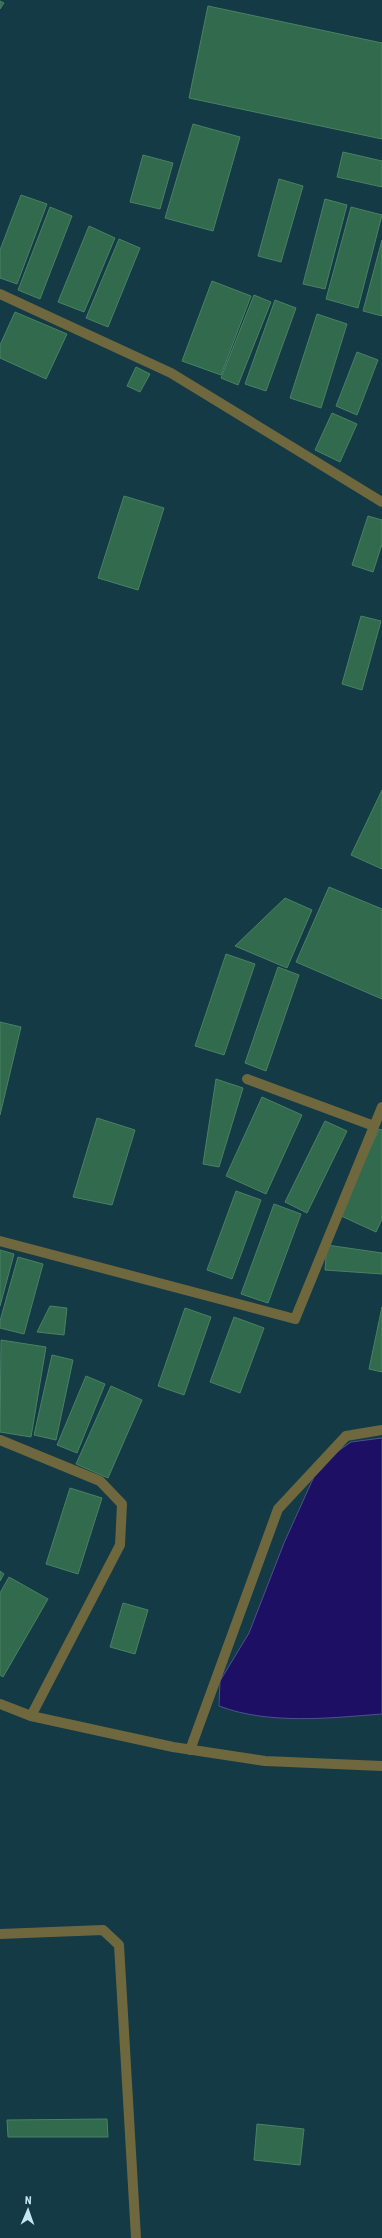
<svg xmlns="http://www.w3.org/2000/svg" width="382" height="2238" viewBox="0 0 382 2238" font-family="'Roboto Condensed',sans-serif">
	<rect width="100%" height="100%" fill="#133a45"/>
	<path fill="#1d1064" stroke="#4f508f" d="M382,1438v276c-52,4 -113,11 -163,-8l1,-25 29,-48 35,-90 33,-73 10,-11 24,-17z"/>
	<path fill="#316a4c" stroke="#498263" d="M0,1l4,2 -4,6z
		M208,6l174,37v96l-193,-41z
		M193,124l47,13 -27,94 -48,-13z
		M343,152l39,9v26l-45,-10z
		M143,155l30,8 -13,46 -30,-7z
		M279,179l24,7 -22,76 -23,-6z
		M21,195l26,9 -30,80 -17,-6v-28z
		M325,199l22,6 -22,84 -22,-5z
		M50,207l22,9 -32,83 -22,-9z
		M351,207l31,8 -24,93 -32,-9z
		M89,226l26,12 -31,74 -26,-10z
		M119,239l21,9 -32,79 -22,-9z
		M382,240v76l-19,-5z
		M212,281l39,15 -30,79 -39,-14z
		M254,295l17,7 -33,83 -17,-7z
		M275,300l21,8 -30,83 -21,-7z
		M15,312l52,22 -21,45 -46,-21v-13z
		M317,314l30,10 -26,84 -31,-10z
		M357,352l21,8 -21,55 -21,-9z
		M136,367l14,7 -10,18 -13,-6z
		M332,413l25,11 -17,38 -25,-12z
		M124,496l40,12 -26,82 -40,-12z
		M368,516l14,4v24l-9,28 -21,-7z
		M361,616l20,5 -19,69 -20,-6z
		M382,790v79l-31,-14z
		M329,887l53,22v90l-86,-37z
		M285,898l27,12 -25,58 -52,-22z
		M226,954l29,10 -31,91 -29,-9z
		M278,967l21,8 -33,96 -21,-8z
		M0,1022l21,5 -21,88z
		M216,1079l27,9 -24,79 -16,-3z
		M262,1097l40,18 -36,79 -40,-18z
		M97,1118l38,12 -23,75 -39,-8z
		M325,1121l22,10 -40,82 -22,-11z
		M379,1129l3,1v89l-6,13 -37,-17z
		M236,1191l25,9 -29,79 -25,-9z
		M274,1204l27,10 -33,89 -27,-9z
		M327,1245l55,8v21l-57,-4z
		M0,1250l14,4 -14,52z
		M18,1257l25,7 -19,70 -24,-6v-7z
		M50,1306l17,2 -3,27 -27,-3z
		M382,1307v65l-13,-3z
		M185,1308l26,9 -27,78 -26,-9z
		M234,1317l30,11 -24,65 -30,-11z
		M1,1340l45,7 -15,90 -31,-5z
		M52,1355l21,5 -17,80 -22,-5z
		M86,1376l19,8 -28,69 -20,-8z
		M111,1386l31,14 -34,78 -32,-14z
		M70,1488l32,10 -24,76 -32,-10z
		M0,1571l4,3 -4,7z
		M9,1577l39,22 -45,78 -3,-2v-82z
		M123,1603l25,7 -13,44 -25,-7z
		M107,2119l1,18h-100l-1,-17z
		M257,2124l47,5 -4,36 -46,-5z"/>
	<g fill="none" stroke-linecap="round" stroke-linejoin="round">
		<path stroke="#6f673d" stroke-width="10" d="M0,294l171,79 211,129
			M247,1079l127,47
			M0,1241l295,78 87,-212
			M0,1440l100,41 22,23 -2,41 -89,171
			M0,1704l31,12 142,31 92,14 117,5
			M190,1750l88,-241 68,-73 36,-6
			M0,1934l103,-4 16,15 17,293"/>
	</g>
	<g transform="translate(28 2210) rotate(2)" stroke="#133a45" stroke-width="3" paint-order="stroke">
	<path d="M0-3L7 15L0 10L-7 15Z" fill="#c4e7f2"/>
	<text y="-6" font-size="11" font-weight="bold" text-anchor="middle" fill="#c4e7f2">N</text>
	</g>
</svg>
